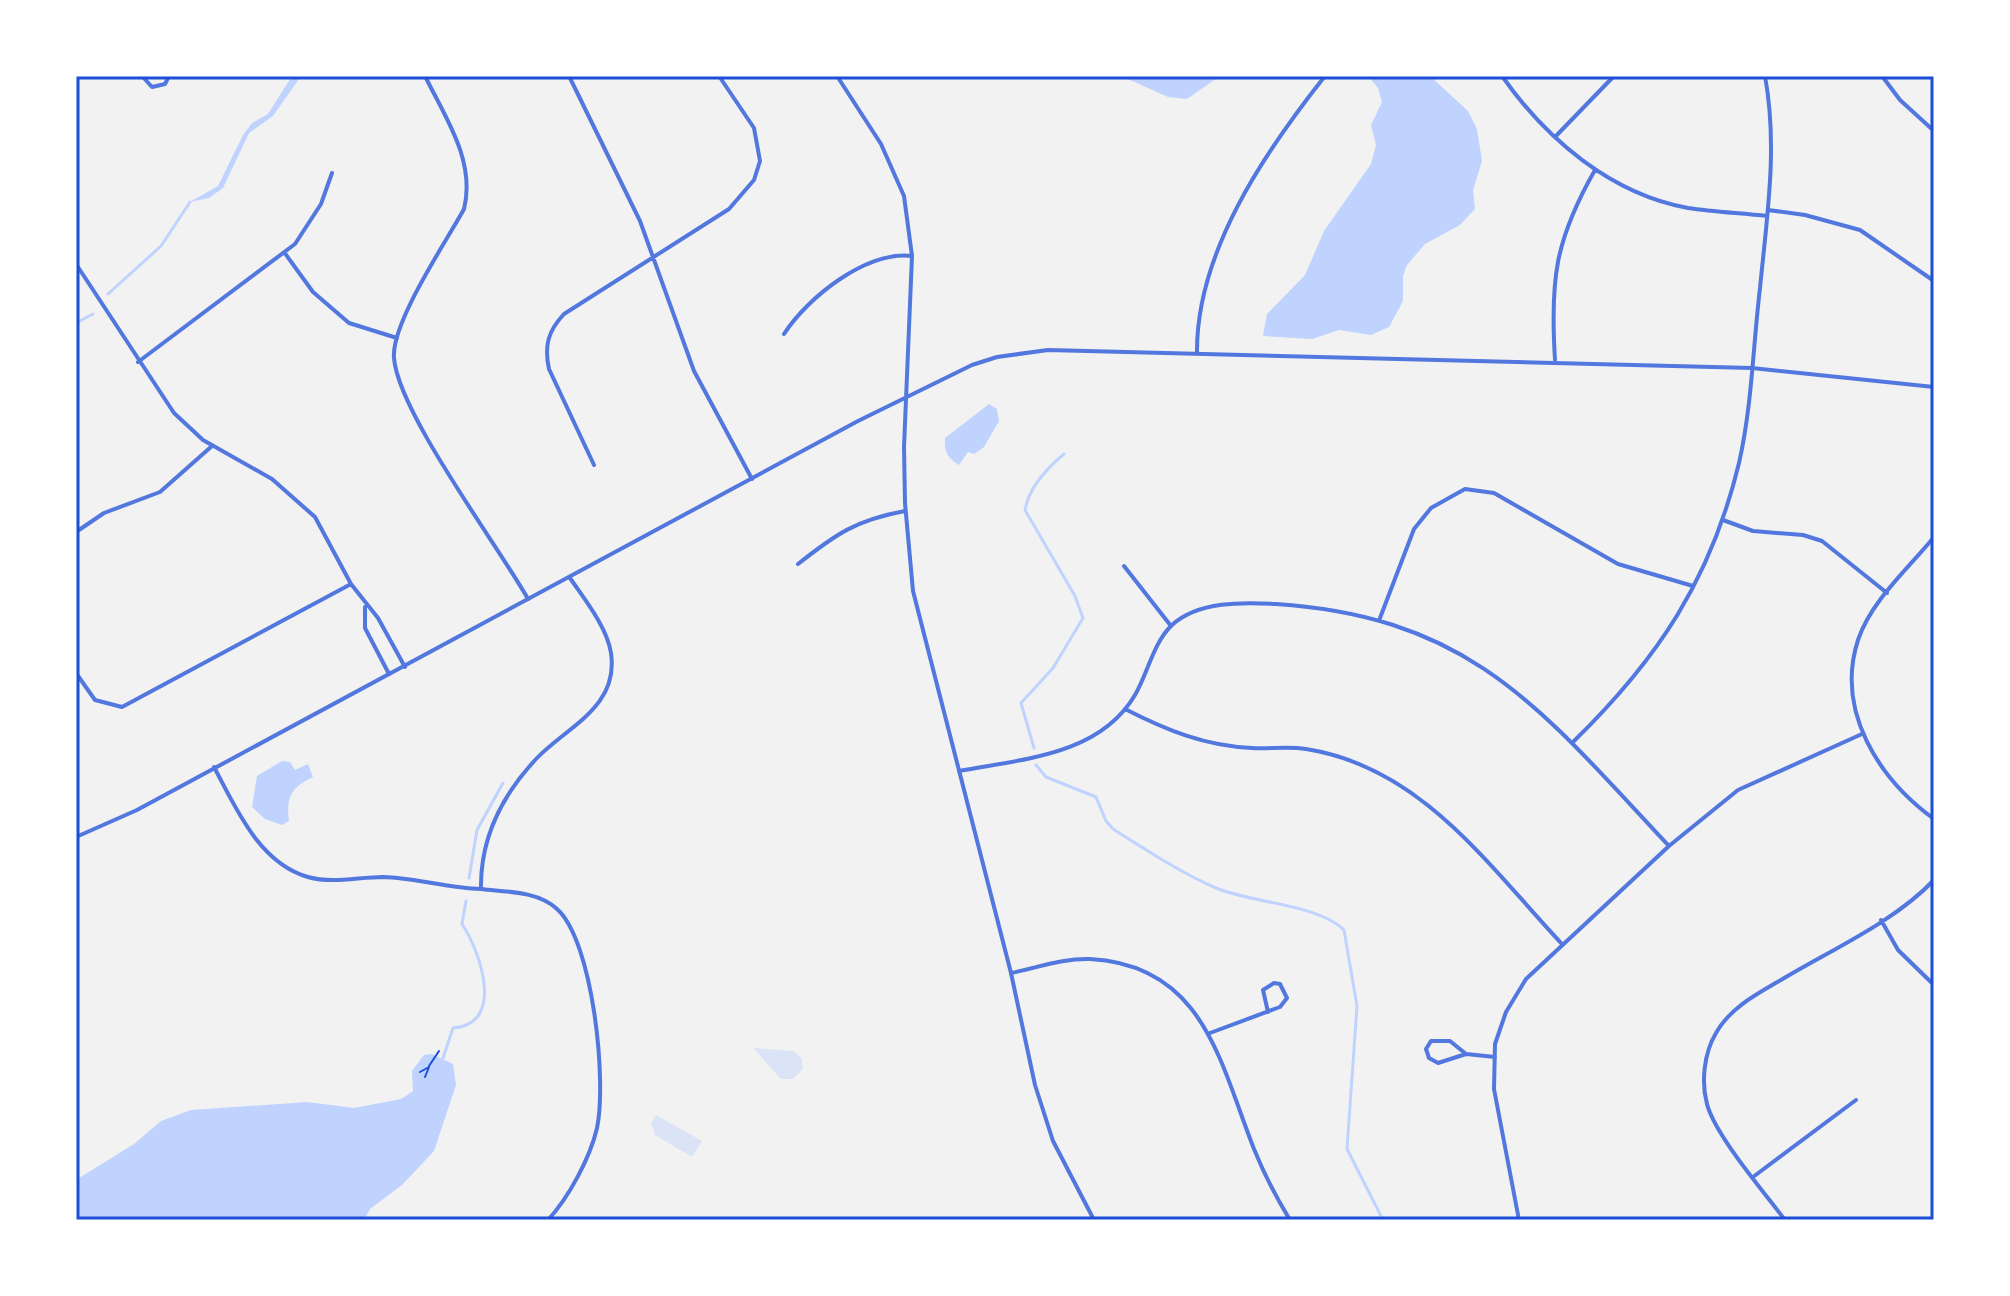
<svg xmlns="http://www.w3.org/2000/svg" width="2010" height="1296" viewBox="0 0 2010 1296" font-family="Lato,sans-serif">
	<rect width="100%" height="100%" fill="#f2f2f2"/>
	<path fill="#dbe4f7" d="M753,1048l41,3 8,8 1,10 -10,10h-12z
		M656,1115l46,26 -10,16 -37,-22 -4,-12z"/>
	<path fill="#bfd3fe" d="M292,76h9l-28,40 -24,17 -26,55 -14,10 -19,4 28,-16 25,-51 9,-12 16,-9z
		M1121,76h99l-33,23 -19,-2z
		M1368,76h62l38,35 9,18 5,32 -9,29 2,19 -15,16 -35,19 -18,21 -4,11v25l-14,26 -18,8 -32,-5 -27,9 -49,-3 4,-22 38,-39 19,-44 47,-67 5,-19 -5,-20 11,-23 -4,-14z
		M989,404l8,5 2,12 -15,26 -10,7 -6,-2 -9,13c-12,-7 -15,-14 -14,-27z
		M282,761l8,1 5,8 13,-6 5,13c-22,10 -27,21 -24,44l-7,4 -17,-6 -13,-12 5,-31z
		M432,1054l21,10 3,21 -22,66 -32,34 -32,24 -6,11h-288v-40l58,-36 27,-23 30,-11 116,-8 47,6 47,-9 12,-8 -1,-20 12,-16z"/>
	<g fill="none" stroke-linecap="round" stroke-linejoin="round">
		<path stroke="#bfd3fe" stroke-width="3" d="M108,294l53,-48 29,-44
			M76,323l17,-9
			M1034,748l-13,-45 32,-35 30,-50 -8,-22 -50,-86c4,-23 21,-41 39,-56
			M1036,765l10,12 50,20 10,24 7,8c32,20 68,44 103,59 35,15 102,16 128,42l13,76 -10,143 36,71
			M469,878l8,-48 26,-47
			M443,1058l10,-30c53,-4 27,-77 9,-104l4,-23"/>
		<path stroke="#1d4ed8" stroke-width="2" d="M429,1066l10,-15
			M420,1072l9,-5 -4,10"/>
		<path stroke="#5277de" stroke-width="4" d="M142,76l10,11 13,-3 4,-8
			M425,76c20,41 51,85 39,133 -18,33 -73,114 -70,149 4,54 103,186 134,241
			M569,76l71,145 54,150 58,108
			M1502,76c44,63 109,118 186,132 26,4 53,5 79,8
			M1882,76l18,24 34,31
			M1555,137l59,-61
			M1768,210l37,5 55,15 74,51
			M284,252l29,40 36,31 48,15
			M76,264l98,149 29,27 69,39 43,38 36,67 27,34 27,49
			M784,334c24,-37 82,-83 128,-78
			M1197,353c-1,-100 67,-200 128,-277
			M1555,360c-5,-80 0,-120 40,-190
			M138,362l157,-118 26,-40 11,-31
			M594,465l-45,-96c-5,-23 -1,-38 15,-55l165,-105 25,-29 6,-19 -6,-33 -35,-52
			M1723,520l30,11 50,4 19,6 65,52
			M76,532l28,-19 56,-21 52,-46
			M1934,537c-26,32 -63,64 -76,103 -23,71 21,139 76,179
			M798,564c38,-30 58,-44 107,-53
			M1124,566l47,60
			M365,607v21l24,46
			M1380,618l34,-89 17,-21 34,-19 29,4 124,71 75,22
			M76,673l19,27 27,7 229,-123
			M1125,709c41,21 80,37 127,39 17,1 37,-2 54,1 115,18 182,116 256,195
			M1574,741c84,-82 137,-162 165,-278 13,-57 14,-117 21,-175 7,-72 18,-141 5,-212
			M214,767c22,41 45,96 94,110 25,7 50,0 75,0 33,1 65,11 98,12 -1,-51 21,-94 56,-131 31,-32 82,-51 74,-105 -4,-26 -26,-53 -41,-75
			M959,771c62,-12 140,-15 176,-76 13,-22 18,-52 37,-70 26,-24 71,-23 104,-21 198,13 267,108 393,242
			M481,889c25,3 57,2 76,20 36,32 50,172 40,219 -7,30 -28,69 -49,92
			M1881,920l17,30 36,35
			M1011,973c26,-5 52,-15 79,-14 114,6 130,104 164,190 10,25 22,48 36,71
			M1210,1033l70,-26 7,-9 -7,-14 -6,-1 -11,7 5,22
			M1466,1054l-28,9 -9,-5 -3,-9 5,-8h19l16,13 29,3
			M1753,1177l103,-77
			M1519,1220l-25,-131 1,-45 11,-32 20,-33 143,-133 69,-56 124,-56
			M1785,1220c-21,-28 -70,-85 -78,-116 -6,-22 -3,-51 9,-71 15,-27 45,-41 70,-56 49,-29 109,-56 148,-97"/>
		<path stroke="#5277de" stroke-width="4" d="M837,76l44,68 23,52 8,60 -8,191 1,56 8,88 98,382 24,112 18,56 41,79
			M76,837l61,-27 721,-389 114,-56 25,-8 51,-7 704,18 182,19"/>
	</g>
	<rect width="2010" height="1296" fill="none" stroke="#ffffff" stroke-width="156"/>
	<rect x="78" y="78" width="1854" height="1140" fill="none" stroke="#1d4ed8" stroke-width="3"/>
</svg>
